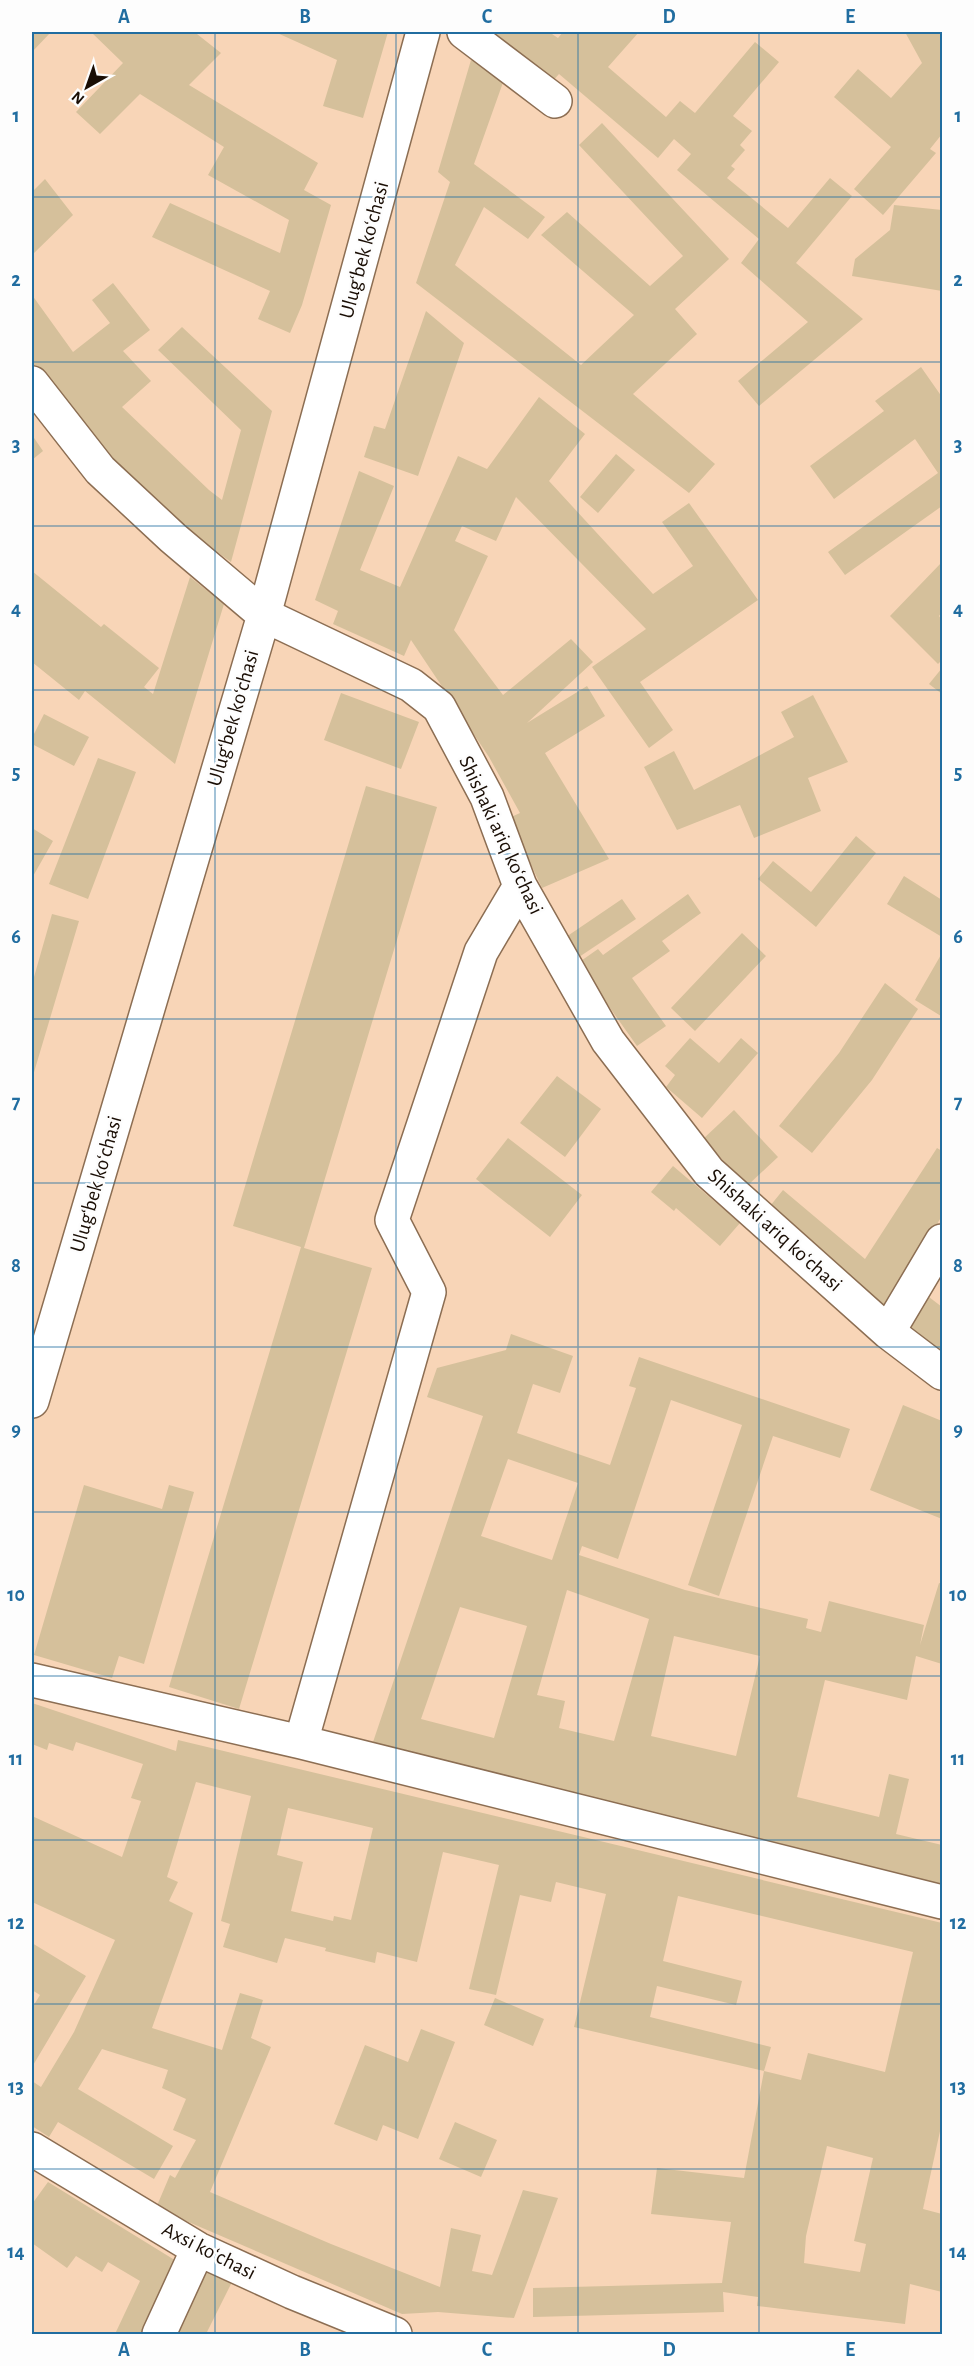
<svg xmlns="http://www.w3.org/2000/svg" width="974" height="2366" viewBox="0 0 974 2366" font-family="'Alegreya Sans',sans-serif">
	<rect width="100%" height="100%" fill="#f8d5b7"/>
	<path fill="#d5c09b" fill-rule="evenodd" d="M32,32h19l-19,20z
		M91,32h109l-3,2 24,19 -32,32 129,78 -14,27 27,15 -29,100 -12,28 -32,-14 12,-28 -118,-54 18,-34 110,50 9,-33 -81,-45 16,-28 -84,-53 -40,40 -24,-22 47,-49z
		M275,32h113l-25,86 -40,-12 14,-46z
		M491,32h58l9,6 5,-6h76l-31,35 58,50 14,-16 15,12 60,-71 24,20 -46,54 19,15 -12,14 5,5 -14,16 4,3 -8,9 61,50 42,-50 22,18 -56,67 67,56 -104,87 -21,-25 70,-59 -67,-59 18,-24 -82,-69 14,-16 -17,-15 -16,19 -99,-84 -8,9z
		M905,32h37v102l-12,15 6,4 -53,62 -29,-26 37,-42 -57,-50 24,-28 33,29 31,-35z
		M471,60l35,14 -32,90 71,53 -17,22 -44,-32 -29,58 126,100 53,-50 -93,-80 26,-23 83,74 33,-30 -104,-111 23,-22 127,136 -54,50 22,25 -64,60 82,70 -26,29 -273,-210 34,-101 -12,-10z
		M45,179l28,36 -41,40v-63z
		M894,205l48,5v81l-90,-15 3,-17 35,-29z
		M113,283l37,47 -27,21 28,30 -29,26 87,83 13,10 19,-70 -83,-80 24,-23 90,84 -41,151 -50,-36 -52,-47 -97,-112v-72l41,57 37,-29 -18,-23z
		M426,311l38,32 -46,133 -54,-19 10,-31 11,3z
		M921,367l21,30v109l-97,69 -17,-23 110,-79 -23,-34 -81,60 -24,-33 74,-55 -9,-10z
		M539,397l46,37 -36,47 104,113 40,-28 -31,-44 27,-19 69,97 -118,82 33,48 -24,18 -57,-81 54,-38 -130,-132 -20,44 -34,-15 -7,15 33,15 -34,74 49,65 68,-56 22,23 -66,61 60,-37 18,30 -60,37 64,106 -67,29 -33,-70 11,-5 -31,-56 -78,-117 -7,16 -71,-32 5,-13 -23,-11 44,-129 35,15 -34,84 40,17 58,-131 29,13z
		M32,435l11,16 -11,9z
		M616,454l19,16 -37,43 -18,-16z
		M942,562v50l-3,4 3,4v40l-4,4 -48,-48z
		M32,571l69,56 3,-3 55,44 -15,19 9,7 37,-117 34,27 -49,160 -90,-73 -6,9 -47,-38 1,-12z
		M942,668v26l-13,-10z
		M341,693l78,29 -18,47 -77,-29z
		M813,695l35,67 -40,16 13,33 -67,27 -14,-33 -63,25 -33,-63 30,-16 20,39 100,-53 -13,-25z
		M44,714l45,23 -15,29 -42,-22v-6z
		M98,758l38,14 -48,127 -39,-15z
		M366,786l71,21 -133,441 68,20 -133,441 -70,-22 132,-440 -68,-21z
		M32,828l21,13 -21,37z
		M856,836l20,17 -60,74 -58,-48 15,-18 38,31z
		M904,876l38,24v37l-55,-33z
		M688,894l13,19 -39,28 8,10 -38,27 34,48 -29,20 -59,-83 20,-14 5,6z
		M622,899l14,20 -57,38 -13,-20z
		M52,914l27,7 -47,158v-95z
		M742,933l24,23 -71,75 -24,-23z
		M942,953v60l-1,3 -26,-16z
		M885,983l33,26 -46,71 -60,73 -33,-27 60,-73z
		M690,1038l29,25 22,-25 17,15 -56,65 -36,-31 9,-12 -10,-9z
		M557,1076l44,33 -36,48 -45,-34z
		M734,1110l44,47 -31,29 -44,-47z
		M508,1138l74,57 -32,42 -74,-58z
		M937,1148l5,3v65l-57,90 -35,-23 -84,-72 17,-21 82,69z
		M673,1166l67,57 -20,23 -44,-38 -2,3 -23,-19z
		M929,1297l13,10v49l-36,-25z
		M511,1334l62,22 -13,37 -27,-9 -16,49 93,32 26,-77 -7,-2 10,-29 211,72 -10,29 -67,-22 -54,160 -31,-11 54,-160 -71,-25 -53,159 -36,-13 -3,9 106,35 123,29 -2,9 15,4 8,-31 95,24 -4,20 19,-62 3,1v80l-26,-8 -9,44 -82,-20 -28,117 82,20 10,-43 20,5 -13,55 46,11v41l-571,-138 112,-332 -56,-19 10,-29 69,-18zM508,1459l70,24 -26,77 -71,-24zM567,1590l82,29 -35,122 -55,-13 6,-27 -28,-6zM460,1607l67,19 -33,112 -73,-19zM674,1636l86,20 -24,100 -85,-20z
		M903,1405l39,16v98l-72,-29z
		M84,1485l78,24 7,-24 25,7 -50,172 -25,-8 -7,22 -78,-23z
		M32,1703l144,48 2,-11 764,183v199l-19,87 19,5v78l-32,-8 -5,40 -148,-18 1,-9 -35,-5 1,20 -191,5v-29l189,-5 9,-61 -80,-8 6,-46 87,10 20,-107 37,9 7,-27 77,19 28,-120 -235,-56 -15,65 79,20 -6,24 -79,-19 -7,31 121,30 -7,24 -190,-44 32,-133 -50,-12 -5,20 -31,-7 -24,100 -27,-6 30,-124 -56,-13 -26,110 -40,-10 -2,11 -50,-12 1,-3 -41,-10 -8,25 -54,-16 7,-23 -9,-3 30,-125 -55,-14 -29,95 11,5 -9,19 24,12 -41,115 70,22 18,-57 23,7 -12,38 20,9 -61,145 121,52 109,43 11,-59 30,7 -9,36 20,4 31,-85 35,8 -44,120 -76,-6 -36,2 -246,-106 14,-33 5,3 21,-38 -23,-10 13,-31 -24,-11 6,-18 -66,-21 -24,40 95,57 -19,33 -96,-57 -9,15 -17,-11v-45l9,6 33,-55 41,-92 -83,-38v-86l90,41 19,-56 -10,-3 12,-34 -67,-22 -3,9 -24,-8 -2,7 -15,-6zM288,1808l85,20 -22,92 -17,-4 -1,5 -42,-10 12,-49 -26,-7zM827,2146l46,12 -19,83 12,3 -6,28 -56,-9 2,-27z
		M32,1943l54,33 -54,91v-59l8,-13 -8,-5z
		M495,1998l49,21 -11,27 -49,-21z
		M421,2029l34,13 -37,97 -35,-14 -6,16 -43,-17 31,-79 43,17z
		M455,2122l42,18 -16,37 -42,-18z
		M48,2182l138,85 -31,67h-40l25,-53 -32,-19 -6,10 -26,-16 -9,12 -35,-25v-39z
		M197,2265l35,17 -26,52h-37z"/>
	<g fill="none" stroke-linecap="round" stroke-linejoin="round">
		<defs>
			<path id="minor" d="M464,32l91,69
				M32,383l68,87 73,68 91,77 147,70 28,22 48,90 33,89 88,155 101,131 179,160 54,41
				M888,1332l54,-91
				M32,1401l232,-786 159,-583
				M32,1680l269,62 641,160
				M301,1742l128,-450 -37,-72 89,-268 39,-66
				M32,2149l166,100 94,43 103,42
				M159,2334l39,-85"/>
		</defs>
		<use href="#minor" stroke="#8c6e53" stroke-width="36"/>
		<use href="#minor" stroke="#fff" stroke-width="33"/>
	</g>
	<path fill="none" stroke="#216da0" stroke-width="1.5" stroke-opacity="0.55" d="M215,32v2302M396,32v2302M578,32v2302M759,32v2302M32,197h910M32,362h910M32,526h910M32,690h910M32,854h910M32,1019h910M32,1183h910M32,1347h910M32,1512h910M32,1676h910M32,1840h910M32,2004h910M32,2169h910"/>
	<g text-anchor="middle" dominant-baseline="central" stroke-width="5" stroke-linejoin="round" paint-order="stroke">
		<g font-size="21" fill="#190d04" stroke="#fdfdfd">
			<text transform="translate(364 250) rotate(-75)">Ulugʻbek koʻchasi</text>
			<text transform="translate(233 718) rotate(-74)">Ulugʻbek koʻchasi</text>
			<text transform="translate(501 835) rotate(65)">Shishaki ariq koʻchasi</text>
			<text transform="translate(96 1184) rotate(-74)">Ulugʻbek koʻchasi</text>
			<text transform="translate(775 1230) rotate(42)">Shishaki ariq koʻchasi</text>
			<text transform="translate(209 2251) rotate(27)">Axsi koʻchasi</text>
		</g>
	</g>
	<rect width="974" height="2366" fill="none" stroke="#fdfdfd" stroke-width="66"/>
	<g transform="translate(87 87) rotate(220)" stroke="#fdfdfd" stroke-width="4.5" paint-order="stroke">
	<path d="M0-4.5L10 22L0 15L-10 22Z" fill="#190d04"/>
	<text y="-9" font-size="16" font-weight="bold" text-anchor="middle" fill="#190d04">N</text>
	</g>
	<rect x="33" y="33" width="908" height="2300" fill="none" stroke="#216da0" stroke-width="2"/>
	<g font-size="20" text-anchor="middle" font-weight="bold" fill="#216da0">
		<text x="124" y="23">A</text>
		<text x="305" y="23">B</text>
		<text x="487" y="23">C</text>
		<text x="669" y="23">D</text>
		<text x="850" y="23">E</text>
		<text x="16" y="122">1</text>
		<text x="958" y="122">1</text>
		<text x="16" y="286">2</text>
		<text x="958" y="286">2</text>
		<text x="16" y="451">3</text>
		<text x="958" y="451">3</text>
		<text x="16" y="615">4</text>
		<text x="958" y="615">4</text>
		<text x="16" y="779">5</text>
		<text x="958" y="779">5</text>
		<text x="16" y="943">6</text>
		<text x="958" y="943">6</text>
		<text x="16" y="1108">7</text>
		<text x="958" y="1108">7</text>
		<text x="16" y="1272">8</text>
		<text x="958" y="1272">8</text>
		<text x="16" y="1436">9</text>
		<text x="958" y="1436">9</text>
		<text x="16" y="1601">10</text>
		<text x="958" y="1601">10</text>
		<text x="16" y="1765">11</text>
		<text x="958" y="1765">11</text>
		<text x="16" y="1929">12</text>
		<text x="958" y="1929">12</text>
		<text x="16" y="2093">13</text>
		<text x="958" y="2093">13</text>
		<text x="16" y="2258">14</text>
		<text x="958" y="2258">14</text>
		<text x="124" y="2356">A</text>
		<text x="305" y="2356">B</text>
		<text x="487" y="2356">C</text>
		<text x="669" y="2356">D</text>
		<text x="850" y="2356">E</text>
	</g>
</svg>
